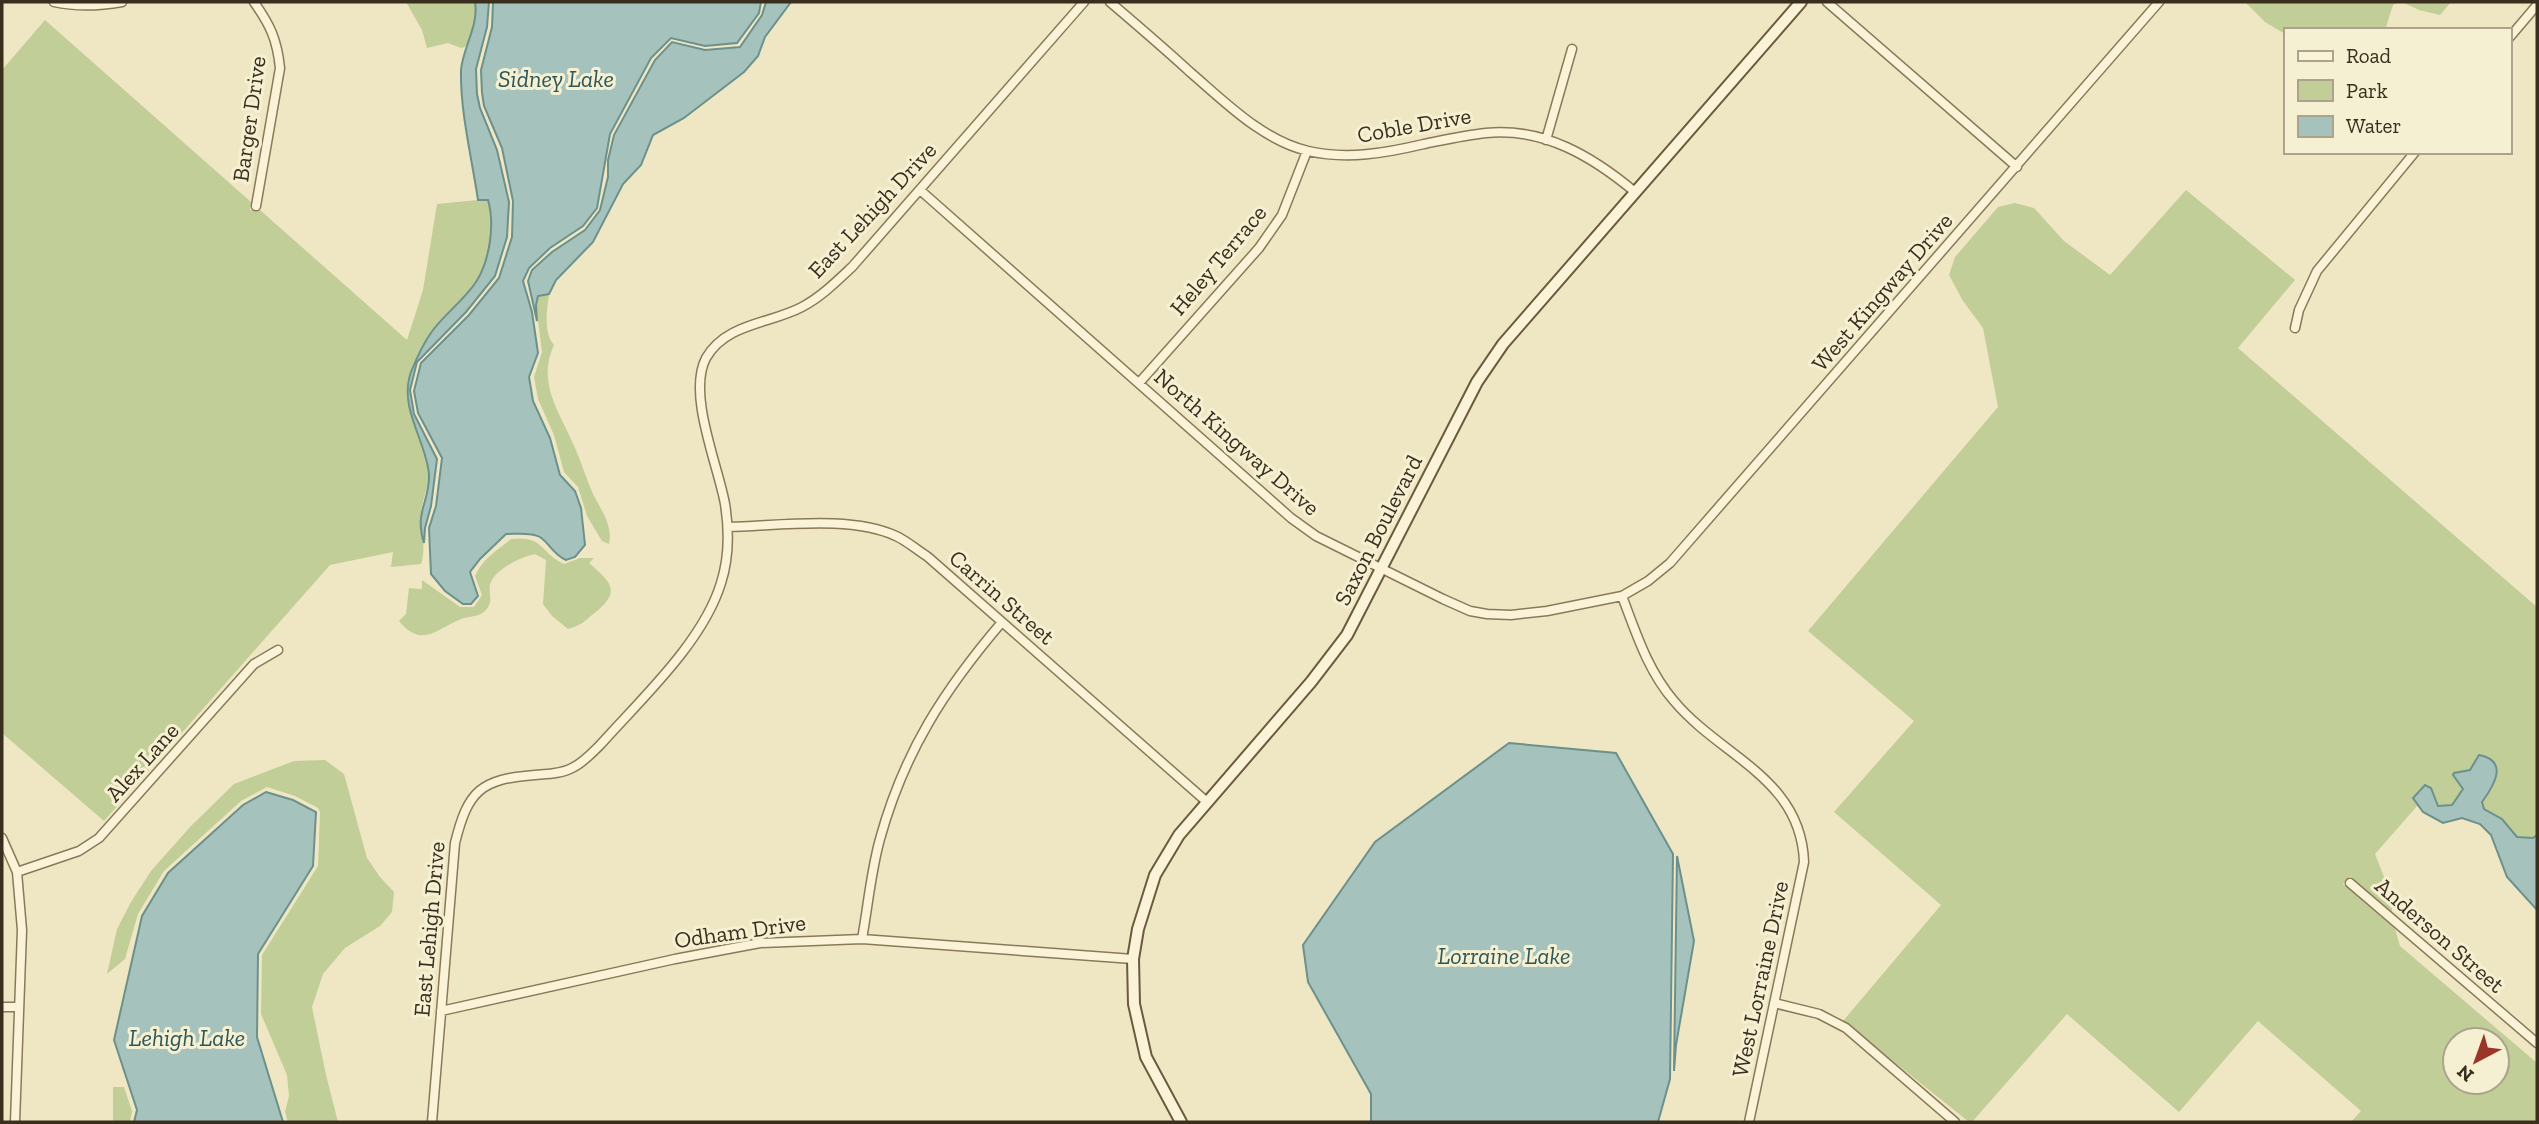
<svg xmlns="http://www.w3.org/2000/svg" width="2539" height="1124" viewBox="0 0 2539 1124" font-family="'Zilla Slab',serif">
	<rect width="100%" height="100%" fill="#efe7c3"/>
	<path fill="#c1ce97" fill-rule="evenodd" d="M406,2h69v19l-8,25 -6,2 -13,-5 -21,5 -5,-18z
		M2245,2h154l-6,3 -8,25h-100v4l-20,-12z
		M2402,2h49l-11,13 -21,-5z
		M45,20l206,182 -1,8h10l147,130 16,-50 14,-86 51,-5c7,25 2,60 -12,83 -12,18 -29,31 -42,48 -10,12 -17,27 -23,42 -14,35 16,69 18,103 0,12 -7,25 -8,37 -1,18 6,34 0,52l-30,3 2,-15 -63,13 -226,256 -102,-88v-663z
		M2186,190l109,90 -57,68 299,259v228l-4,3 -16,-1c-8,-13 -19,-22 -33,-28l-2,-7c10,-13 18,-21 12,-38l-20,-1 -4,7 -16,3 9,15 -11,17 -14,1 -4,-12 -13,-6 -8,10 5,7 -43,49 17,43v15l-42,-36 -7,8 52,45 5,17 137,117v59h-186l10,-11 -103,-90 -79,91 -112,-98 -95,108h-3l-126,-101 98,-116 -107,-93 80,-91 -106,-90 190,-224 -15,-79 -20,-27 -14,-26 6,-18 43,-50 17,-4 19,5 30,33 46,34zM2455,1040h42v42h-42z
		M549,294c-2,15 -6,39 5,51 -18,39 7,69 21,103 7,15 11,31 18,46 8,16 20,31 16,50l-7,-3 -15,-25 -9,-29 -14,-15 -10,-37 -16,-36 -4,-22 8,-25 -6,-47 2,-9z
		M511,539c33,-4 28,13 53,25l16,-6h14l-5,5c26,22 31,30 3,52 -9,8 -13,11 -24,14l-16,-13 -9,-12 3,-44 -11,-6c-14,3 -40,15 -45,30 -2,8 4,17 -4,26 -6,7 -17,6 -25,9 -25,10 -39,30 -62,2l7,-7 3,-26 13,1v-9l38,27h14l8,-12 -7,-19c8,-18 22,-25 36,-37z
		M325,760l19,14 23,84 13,19 14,15 -2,20 -12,14 -35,22 -22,26 -11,33 14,68 12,47h-50l-3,-10 4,-16 -2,-21 -26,-61 1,-59 56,-89 2,-54 -2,-4 -23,-12 -28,-9 -26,14 -77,70 -26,43 -13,45 -18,15 10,-45 14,-27 20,-31 40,-45 43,-42 60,-23z
		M113,1087h11l8,24 -2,11h-17z"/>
	<path fill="#a5c2bd" stroke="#6c918c" stroke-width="2" d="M475,2h14l-2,25 -11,42 1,25 3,14 17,42 12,52 -2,35 -12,39 -29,36 -49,50 -7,28 4,24 23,45 -6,47 -6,22 -1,15c-10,-32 6,-41 5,-68 -2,-33 -31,-67 -18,-103 6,-15 13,-30 22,-42 13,-17 31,-30 43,-48 14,-22 19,-58 12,-82h-10c-6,-41 -18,-89 -17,-130 2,-23 18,-44 14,-68z
		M493,2h268l-2,11 -22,30 -32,3 -34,-8 -20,20 -41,76 -13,74 -14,18 -33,22 -21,20 -6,13 9,31 6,41 -9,24 4,24 17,37 10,37 15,16 6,17 4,37 -10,12 -9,3c-13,-6 -16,-16 -26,-23 -9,-5 -24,-3 -34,-3l-26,25 -10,13 8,24 -7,8h-8l-18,-13 -14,-17 -2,-46 7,-22 6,-48 -24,-45 -4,-22 7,-28 48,-48 30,-37 13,-41 1,-36 -11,-53 -18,-42 -2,-13 -1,-23 11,-43z
		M766,2h25l-26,35 -7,19 -14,16 -60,46 -31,17 -12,30 -18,19 -30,58 -37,38 -7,14 -11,2 -2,9 1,16 -9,-40 4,-11 20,-18 33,-22 15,-20 8,-33v-17l6,-25 41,-75 17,-18 33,8 35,-3 22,-32z
		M1509,743l107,10 57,101 -3,225 -12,43h-287v-28l-63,-112 -5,-37 72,-103z
		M2479,755c31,6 14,32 3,47l2,7 18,10 15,18 16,1 4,-3v75l-30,-33 -16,-42 -11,-11 -18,-6 -19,5 -20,-11 -10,-14 12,-13 6,3 7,18 14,-1 11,-16 -10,-14 1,-2 16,-3z
		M266,792l27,8 23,12 -3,54 -55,88 -1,83 26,85h-149l3,-12 -23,-70 28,-124 26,-43 75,-68z
		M1677,856l17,85 -18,104 -2,26z"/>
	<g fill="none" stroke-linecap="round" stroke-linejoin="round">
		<defs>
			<path id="street" d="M54,2c23,5 45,4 68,0
				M254,2c16,23 23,37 26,66l-24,138
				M1110,2c27,23 54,46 80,70 35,30 72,68 118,79 39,9 78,2 116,-7 20,-4 42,-9 62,-11 58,-6 107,24 149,59
				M1827,2l190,165
				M2509,38l28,-33
				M1546,140l26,-91
				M920,190l371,328 25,18 127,63 27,12 17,3 24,1 36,-4 75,-15 26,-15 22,-18 489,-561
				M2295,328l4,-18 18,-39 98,-119
				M1139,383l120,-135 23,-33 25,-64
				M728,527c51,-1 122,-12 168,9 11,5 21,14 32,21l279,245
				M1622,596c14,37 26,75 52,105 47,56 127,77 130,161l-55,260
				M2,838l15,34 5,58 -7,192
				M17,872l62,-21 20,-13 155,-174 24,-14
				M2350,883l187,160
				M862,939c6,-33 9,-68 18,-100 24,-87 64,-149 122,-217
				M1774,1003l45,11 27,14 109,94
				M2,1007h16
				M441,1011l234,-52 85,-16 102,-4 271,20
				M432,1122l23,-279c13,-52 25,-64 80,-68 12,-1 26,-1 37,-7 11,-5 21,-16 29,-24 41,-46 102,-102 120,-161 8,-25 8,-54 4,-79 -7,-39 -38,-110 -19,-146 20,-35 64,-34 96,-51 19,-10 34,-25 50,-40l232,-265"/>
			<path id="secondary" d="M1181,1122l-35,-65 -12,-53 -1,-45 5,-30 17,-54 24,-40 132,-153 36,-47 130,-253 26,-38 298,-342"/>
		</defs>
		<use href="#street" stroke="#8a7959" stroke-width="11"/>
		<use href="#secondary" stroke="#6c5a3d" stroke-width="14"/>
		<use href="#street" stroke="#faf3d7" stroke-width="8"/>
		<use href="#secondary" stroke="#faf3d7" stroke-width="10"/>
	</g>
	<g text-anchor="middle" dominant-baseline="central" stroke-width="6" stroke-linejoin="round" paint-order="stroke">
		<g font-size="23" fill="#3a2f1e" stroke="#f6f0d3">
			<text transform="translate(249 119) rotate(-82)">Barger Drive</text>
			<text transform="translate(1414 125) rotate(-10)">Coble Drive</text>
			<text transform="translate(872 210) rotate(-47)">East Lehigh Drive</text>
			<text transform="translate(1218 260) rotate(-50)">Heley Terrace</text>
			<text transform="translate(1882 292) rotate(-49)">West Kingway Drive</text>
			<text transform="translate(1237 442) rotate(41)">North Kingway Drive</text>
			<text transform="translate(1378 530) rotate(-63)">Saxon Boulevard</text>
			<text transform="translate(1002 597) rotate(41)">Carrin Street</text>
			<text transform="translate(142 762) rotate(-48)">Alex Lane</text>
			<text transform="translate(429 929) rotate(-85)">East Lehigh Drive</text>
			<text transform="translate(740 931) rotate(-8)">Odham Drive</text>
			<text transform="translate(2440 935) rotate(41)">Anderson Street</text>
			<text transform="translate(1760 979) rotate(-78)">West Lorraine Drive</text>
		</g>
		<g font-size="24" font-style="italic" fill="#2d575a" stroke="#f6f0d3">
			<text x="556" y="78">Sidney Lake</text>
			<text x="1504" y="955">Lorraine Lake</text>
			<text x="187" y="1037">Lehigh Lake</text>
		</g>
	</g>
	<rect width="2539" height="1124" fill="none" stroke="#3a2f1e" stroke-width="7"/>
	<rect x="2284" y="28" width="228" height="126" fill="#f6f0d3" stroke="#aba38b" stroke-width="2"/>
	<rect x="2298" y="51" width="35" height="10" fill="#faf3d7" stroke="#aba38b" stroke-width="2"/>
	<text x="2346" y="63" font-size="21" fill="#3a2f1e">Road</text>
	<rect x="2298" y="80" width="35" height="21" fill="#c1ce97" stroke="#aba38b" stroke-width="2"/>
	<text x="2346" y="98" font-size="21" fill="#3a2f1e">Park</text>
	<rect x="2298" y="116" width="35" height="21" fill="#a5c2bd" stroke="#aba38b" stroke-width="2"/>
	<text x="2346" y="133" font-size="21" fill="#3a2f1e">Water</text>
	<g transform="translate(2476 1061) rotate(221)"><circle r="33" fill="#f6f0d3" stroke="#aba38b" stroke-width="2"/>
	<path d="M0-5L12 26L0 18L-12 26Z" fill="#9b3528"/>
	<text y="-10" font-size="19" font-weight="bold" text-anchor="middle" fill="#3a2f1e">N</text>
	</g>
</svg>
